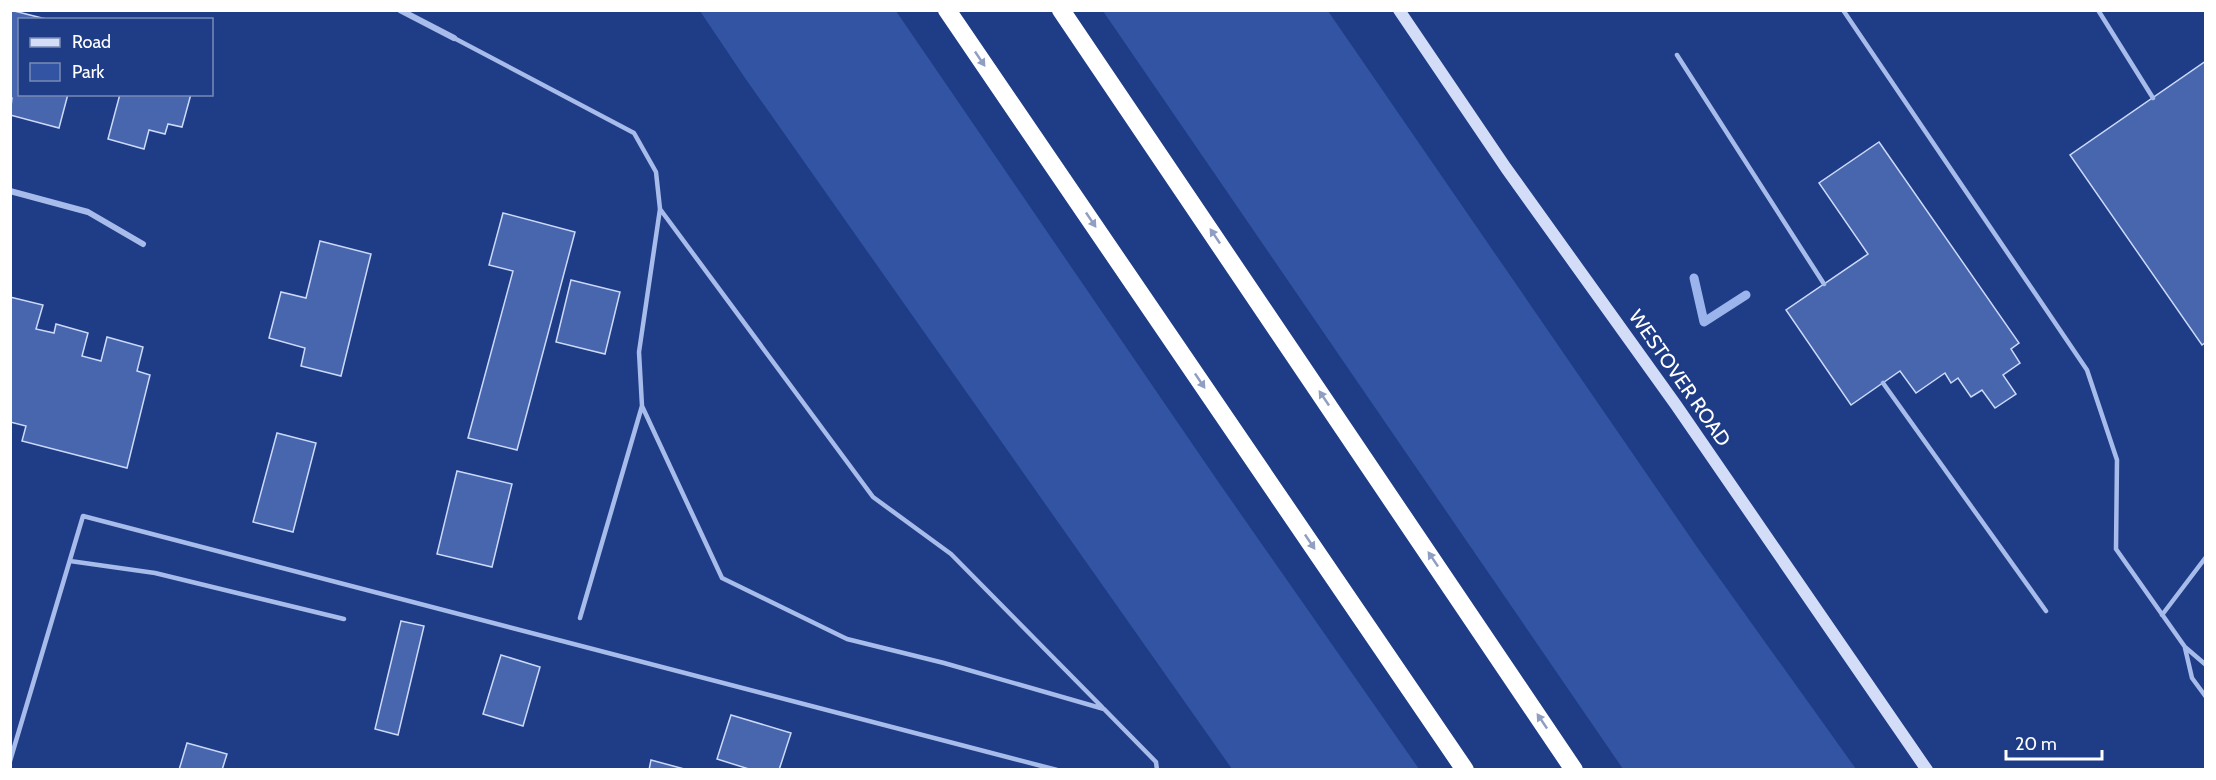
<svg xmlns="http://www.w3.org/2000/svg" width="2216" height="780" viewBox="0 0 2216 780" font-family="Cabin,sans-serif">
	<rect width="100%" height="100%" fill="#1f3c86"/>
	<path fill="#3254a3" d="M700,11h196l321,469 202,289h-187l-487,-691z
		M1103,11h225l369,536 159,222h-233z"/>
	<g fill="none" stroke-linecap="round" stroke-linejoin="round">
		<path stroke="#9bb4ec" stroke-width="9" d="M1694,278l10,44 42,-27"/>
	</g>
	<path fill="#4766ae" stroke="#ccd9f8" stroke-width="1.5" d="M10,10l40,10h-30v74h48l-9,34 -49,-13 2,-17 -2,-1z
		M2206,61v281l-4,3 -132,-190z
		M120,94h71l-9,33 -14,-3 -3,10 -16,-4 -5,19 -36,-10z
		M1879,142l140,201 -8,6 9,14 -17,12 13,19 -21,14 -13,-18 -11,7 -13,-19 -7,5 -6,-10 -29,20 -16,-22 -49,34 -65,-95 82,-56 -49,-71z
		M503,213l72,19 -58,218 -49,-12 45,-167 -24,-6z
		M320,241l51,13 -30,122 -40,-10 4,-18 -36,-10 12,-46 25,6z
		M571,280l49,12 -15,62 -49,-12z
		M10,297l33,8 -7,24 18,4 2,-9 32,9 -6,23 19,5 6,-24 36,10 -6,24 13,4 -23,93 -105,-27 4,-15 -16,-4z
		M277,433l39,10 -23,89 -40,-10z
		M457,471l55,13 -20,83 -55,-13z
		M401,621l23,5 -26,109 -23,-6z
		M501,655l39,12 -17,59 -40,-12z
		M731,715l60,18 -12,37h-27l-35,-11z
		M187,743l40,11 -5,16h-43z
		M651,760l37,10h-39z"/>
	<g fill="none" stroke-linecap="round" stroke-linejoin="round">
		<path stroke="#a7bcea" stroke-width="4.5" d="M1843,10l244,360 30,90 -1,89 69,98 21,18
			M2098,10l55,88
			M454,38l180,95 22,39 4,37 -21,143 3,54 80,172 125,61 97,24 160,46 52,53 1,8
			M1677,55l147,229
			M660,209l213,288 78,57 151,153
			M1883,383l163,228
			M70,561l85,12 189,46
			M2162,615l44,-58
			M580,618l62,-212
			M2185,648l7,30 14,19
			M10,761l73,-245 974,254"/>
		<path stroke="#a7bcea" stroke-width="6" d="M400,10l54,28
			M10,191l78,21 55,32"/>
		<path stroke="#d3ddf8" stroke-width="12" d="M1399,10l107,158 170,237 251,365"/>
		<path stroke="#fff" stroke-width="18" d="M947,10l518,760
			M1061,10l513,760"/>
	</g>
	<defs><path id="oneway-solid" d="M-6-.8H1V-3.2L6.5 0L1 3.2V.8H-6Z" transform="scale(1.5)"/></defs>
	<g fill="#8f9ec2">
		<use href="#oneway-solid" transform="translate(980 59) rotate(56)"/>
		<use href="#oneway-solid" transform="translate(1091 220) rotate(56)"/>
		<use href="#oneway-solid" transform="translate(1215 236) rotate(-124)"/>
		<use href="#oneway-solid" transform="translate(1200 381) rotate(56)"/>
		<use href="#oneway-solid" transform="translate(1324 398) rotate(-124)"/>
		<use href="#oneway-solid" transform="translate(1310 542) rotate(56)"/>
		<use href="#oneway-solid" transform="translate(1433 559) rotate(-124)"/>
		<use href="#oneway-solid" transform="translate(1542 721) rotate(-124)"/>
	</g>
	<g text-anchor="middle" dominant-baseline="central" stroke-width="4.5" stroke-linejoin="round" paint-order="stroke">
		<g font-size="20" fill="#fff" stroke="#1f3c86">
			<text transform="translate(1680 378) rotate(55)">WESTOVER ROAD</text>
		</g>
	</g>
	<rect width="2216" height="780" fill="none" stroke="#ffffff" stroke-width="24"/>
	<rect x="18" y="18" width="195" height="78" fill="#1f3c86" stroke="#798ab6" stroke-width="1.5"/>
	<rect x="30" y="38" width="30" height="9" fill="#d3ddf8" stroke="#798ab6" stroke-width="1.5"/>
	<text x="72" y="48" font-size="18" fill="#ffffff">Road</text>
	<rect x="30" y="63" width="30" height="18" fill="#3254a3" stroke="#798ab6" stroke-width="1.5"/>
	<text x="72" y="78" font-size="18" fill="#ffffff">Park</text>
	<path d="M2006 750v9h96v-9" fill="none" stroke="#ffffff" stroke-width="3"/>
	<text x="2015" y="750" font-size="18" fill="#ffffff" stroke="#1f3c86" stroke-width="4.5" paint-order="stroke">20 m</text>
</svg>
